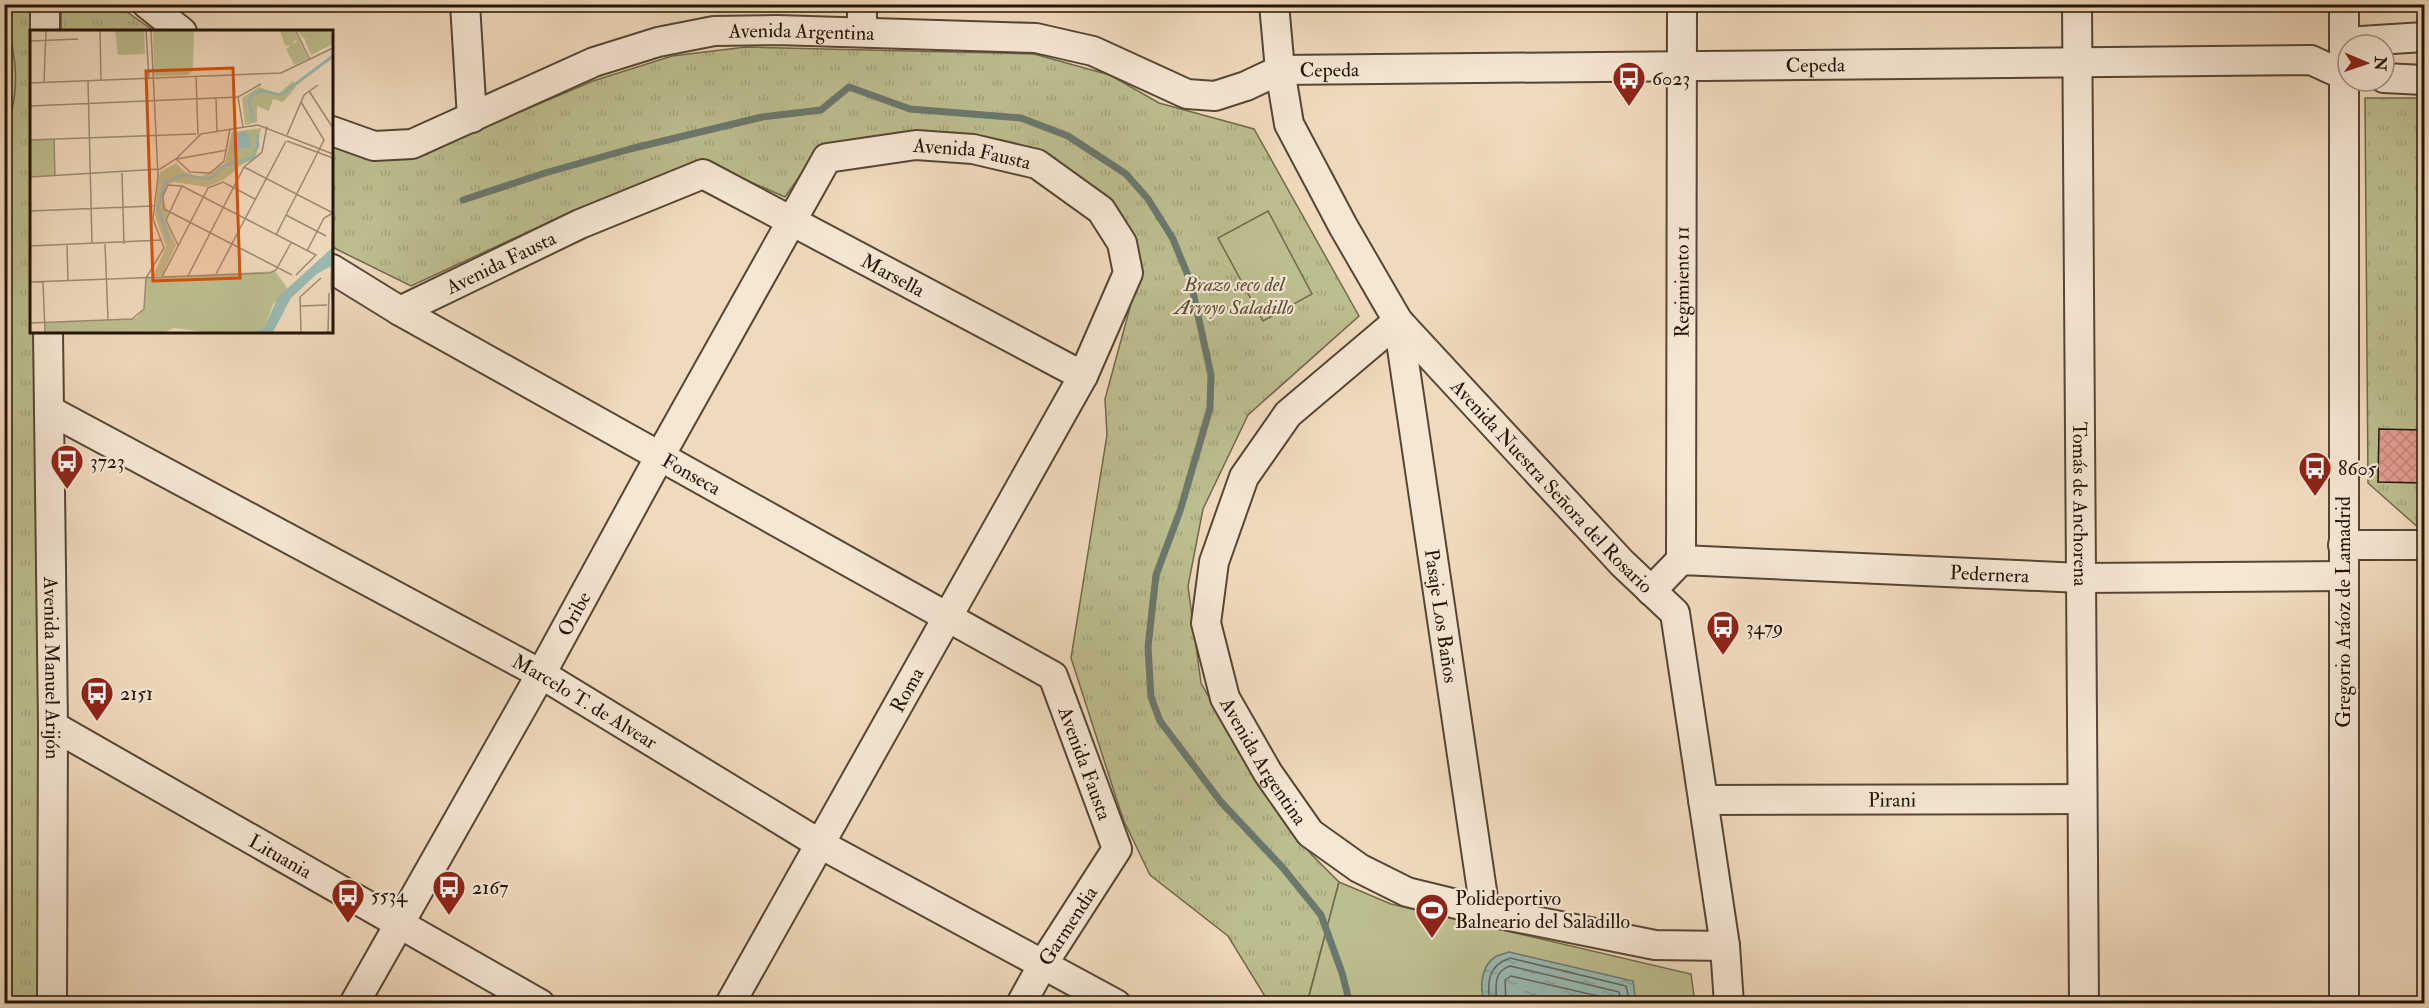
<svg xmlns="http://www.w3.org/2000/svg" width="2429" height="1008" viewBox="0 0 2429 1008" font-family="'IM FELL Double Pica',serif">
	<defs>
		<pattern id="park-tufts" width="24" height="20" patternUnits="userSpaceOnUse" patternTransform="scale(1.5)"><rect width="24" height="20" fill="#bdbe8f"/><path d="M3 7l-1-3M5 7V3M7 7l1-3M15 17l-1-3M17 17v-4M19 17l1-3" fill="none" stroke="#a2a27a"/></pattern>
		<pattern id="water-ripples" width="26" height="14" patternUnits="userSpaceOnUse" patternTransform="scale(1.5)"><rect width="26" height="14" fill="#9abab3"/><path d="M2 4q2-2 4 0t4 0M15 11q2-2 4 0t4 0" fill="none" stroke="#849f98"/></pattern>
		<pattern id="building-cross-hatch" width="8" height="8" patternUnits="userSpaceOnUse" patternTransform="scale(1.5)"><rect width="8" height="8" fill="#e59d93"/><path d="M0 0l8 8M0 8l8-8" fill="none" stroke="#c4867d"/></pattern>
	</defs>
	<rect width="100%" height="100%" fill="#f0dabd"/>
	<filter id="stains"><feTurbulence type="fractalNoise" baseFrequency=".00333" numOctaves="4"/><feColorMatrix values="0 0 0 0 .2 0 0 0 0 .09 0 0 0 0 .02 0 0 0 .5 -.17"/></filter>
	<radialGradient id="worn" r=".72"><stop offset=".6" stop-color="#630" stop-opacity="0"/><stop offset="1" stop-color="#630" stop-opacity=".3"/></radialGradient>
	<path fill="url(#park-tufts)" stroke="#70694b" stroke-width="1.5" d="M45,4l-13,28v300h16l4,671 -47,1 -1,-999z
		M61,5h56l37,26h-93z
		M746,47l288,7 76,21 49,28 95,26 105,187 -111,99 -45,94 -15,77 13,97 58,104 52,67 28,28 -32,121h-38l-41,-67 -78,-61 -27,-56 -52,-161 36,-223 -2,-36 30,-110 -3,-45 -92,-91 -220,-6 -35,50 -84,-37 -126,50 -164,76 -79,-39v-100l54,13 39,-5 50,-24 118,-50 79,-25z
		M2365,98h59v453h-3v-21l-53,-47z"/>
	<path fill="#bdbe8f" stroke="#70694b" stroke-width="1.5" d="M5,15c11,40 17,77 0,115z
		M1268,211l44,83 -49,27 -45,-83z
		M4,224h3l4,418h-6z
		M1339,882l52,22 300,70 4,29 -388,1z"/>
	<path fill="url(#water-ripples)" stroke="#6a786e" stroke-width="1.5" d="M1509,952l124,29 3,22h-151c-6,-14 -4,-37 10,-46 3,-2 10,-3 14,-5z"/>
	<g fill="none" stroke-linecap="round" stroke-linejoin="round">
		<path stroke="#5e675d" stroke-width="1.5" d="M1490,1004c-3,-21 -3,-38 20,-46l116,28 4,18
			M1497,1004c-1,-16 -5,-32 13,-38l109,26 3,12
			M1506,1004l-1,-24 6,-4 100,23 2,5"/>
		<path stroke="#6a786e" stroke-width="7" d="M463,200l82,-27 85,-24 132,-32 59,-7 28,-23 61,22 111,9 47,18 58,38 22,25 25,40 18,44 20,92 -1,33 -30,103 -24,64 -8,72 3,50 9,24 61,81 62,66 38,47 21,58 8,31"/>
	</g>
	<path fill="url(#building-cross-hatch)" stroke="#231407" stroke-width="1.5" d="M2379,429l45,1v53l-46,-1z"/>
	<g fill="none" stroke-linecap="round" stroke-linejoin="round">
		<defs>
			<g id="minor">
				<path d="M45,4v28"/>
				<path d="M147,4l35,28"/>
				<path d="M465,4l7,114"/>
				<path d="M862,4v28"/>
				<path id="s1" d="M1274,4l6,66 9,54 54,102 55,95 224,242 53,50 50,333 4,58"/>
				<path id="s2" d="M2077,4l7,1000"/>
				<path d="M2345,42l79,-5"/>
				<path d="M2384,78l40,2"/>
				<path id="s3" d="M332,131l42,15 38,-2 182,-82 64,-20 56,-11 63,-1 259,8 57,13 94,43 28,2 31,-10 34,-16 1031,-10 37,17"/>
				<path id="s4" d="M332,269l68,42 653,365 64,173 -74,115 -22,40"/>
				<path id="s5" d="M400,311l180,-87 123,-50 380,202"/>
				<path id="s6" d="M1398,321l-110,93 -44,63 -30,85 -8,61 19,75 43,75 42,60 49,35 48,24 78,19 170,34 70,1"/>
				<path id="s7" d="M1398,321l87,590"/>
				<path id="s8" d="M48,332l5,394 -1,278"/>
				<path id="s9" d="M49,410l492,264 279,170 296,160"/>
				<path d="M2343,545h81"/>
				<path id="s10" d="M1681,560l1,-556"/>
				<path id="s11" d="M1651,591l30,-31 400,18 262,-2"/>
				<path id="s12" d="M53,726l487,278"/>
				<path id="s13" d="M1703,800l379,-1"/>
				<path id="s14" d="M354,1004l187,-330 119,-218 167,-298 89,-13 57,4 64,15 64,46 21,33 6,30 -45,103 -353,628"/>
				<path d="M2344,1004v-1000"/>
			</g>
		</defs>
		<use href="#minor" stroke="#564634" stroke-width="32"/>
		<use href="#minor" stroke="#f5e7d4" stroke-width="28"/>
	</g>
	<defs>
		<symbol id="bus-pin" viewBox="-11 -11 22 30"><path d="M0 17L-7.5 6A9.5 9.5 0 1 1 7.5 6Z" fill="#8f2418" stroke="#f5e7d4"/><path d="M-5-6H5V4H4V6H2V4H-2V6H-4V4H-5ZM-3.5-4V0h7V-4ZM-3.5 1.2v1.5H-2V1.2ZM2 1.2v1.5H3.5V1.2Z" fill="#fff"/></symbol>
		<symbol id="stadium-pin" viewBox="-11 -11 22 30"><path d="M0 17L-7.5 6A9.5 9.5 0 1 1 7.5 6Z" fill="#8f2418" stroke="#f5e7d4"/><path d="M0-5a6.5 5 0 1 0 0 10a6.5 5 0 1 0 0-10ZM-3.5-1.8h7v3.6h-7Z" fill="#fff"/></symbol>
	</defs>
	<g fill-rule="evenodd">
		<use href="#bus-pin" x="1610" y="59" width="38" height="52"/>
		<use href="#bus-pin" x="48" y="442" width="38" height="52"/>
		<use href="#bus-pin" x="2296" y="449" width="38" height="52"/>
		<use href="#bus-pin" x="1704" y="608" width="38" height="52"/>
		<use href="#bus-pin" x="78" y="674" width="38" height="52"/>
		<use href="#bus-pin" x="430" y="868" width="38" height="52"/>
		<use href="#bus-pin" x="329" y="876" width="38" height="52"/>
		<use href="#stadium-pin" x="1413" y="891" width="38" height="52"/>
	</g>
	<g text-anchor="middle" dominant-baseline="central" stroke-width="4.5" stroke-linejoin="round" paint-order="stroke">
		<g font-size="20" fill="#231407" stroke="#f5e7d4">
			<text stroke="none"><textPath href="#s3" startOffset="494">Avenida Argentina</textPath></text>
			<text stroke="none"><textPath href="#s3" startOffset="1524">Cepeda</textPath></text>
			<text stroke="none"><textPath href="#s3" startOffset="1038">Cepeda</textPath></text>
			<text stroke="none"><textPath href="#s14" startOffset="1116">Avenida Fausta</textPath></text>
			<text stroke="none"><textPath href="#s5" startOffset="112">Avenida Fausta</textPath></text>
			<text stroke="none"><textPath href="#s5" startOffset="548">Marsella</textPath></text>
			<text stroke="none"><textPath href="#s10" startOffset="278">Regimiento 11</textPath></text>
			<text stroke="none"><textPath href="#s4" startOffset="414">Fonseca</textPath></text>
			<text stroke="none"><textPath href="#s1" startOffset="572">Avenida Nuestra Señora del Rosario</textPath></text>
			<text stroke="none"><textPath href="#s2" startOffset="500">Tomás de Anchorena</textPath></text>
			<text stroke="none"><textPath href="#s11" startOffset="352">Pedernera</textPath></text>
			<text transform="translate(2343 612) rotate(-90)">Gregorio Aráoz de Lamadrid</text>
			<text stroke="none"><textPath href="#s14" startOffset="448">Oribe</textPath></text>
			<text stroke="none"><textPath href="#s7" startOffset="298">Pasaje Los Baños</textPath></text>
			<text stroke="none"><textPath href="#s8" startOffset="336">Avenida Manuel Arijón</textPath></text>
			<text transform="translate(907 690) rotate(-61)">Roma</text>
			<text stroke="none"><textPath href="#s9" startOffset="610">Marcelo T. de Alvear</textPath></text>
			<text stroke="none"><textPath href="#s6" startOffset="524">Avenida Argentina</textPath></text>
			<text stroke="none"><textPath href="#s4" startOffset="921">Avenida Fausta</textPath></text>
			<text stroke="none"><textPath href="#s13" startOffset="189">Pirani</textPath></text>
			<text stroke="none"><textPath href="#s12" startOffset="262">Lituania</textPath></text>
			<text transform="translate(1068 926) rotate(-57)">Garmendia</text>
		</g>
		<g font-size="20" fill="#231407" stroke="#f5e7d4" text-anchor="start">
			<text x="1652" y="78">6023</text>
			<text x="90" y="461">3723</text>
			<text x="2338" y="468">8605</text>
			<text x="1746" y="627">3479</text>
			<text x="120" y="693">2151</text>
			<text x="472" y="887">2167</text>
			<text x="371" y="895">5534</text>
			<text x="1455" y="898">Polideportivo<tspan x="1455" dy="23">Balneario del Saladillo</tspan></text>
		</g>
		<g font-size="20" font-style="italic" fill="#595037" stroke="#f5e7d4">
			<text x="1234" y="284">Brazo seco del<tspan x="1234" dy="23">Arroyo Saladillo</tspan></text>
		</g>
	</g>
	<g transform="translate(30 30)">
		<rect width="303" height="303" fill="#f0dabd"/>
		<path d="M269,10l9,19 -14,6 -8,-16z" fill="#bdbe8f"/>
		<path d="M250,1h15l5,12 -5,-3 -4,6 -6,-1z" fill="#bdbe8f"/>
		<path d="M85,1h29l1,23 -27,1zM123,1h41l-1,39 -5,5 -34,1zM298,1l5,4v9l-22,11 -7,-17 13,4zM263,51l3,6 -13,15 -10,-3 -4,12 -12,-5v16l-12,3 -3,-27 17,-11 19,7zM24,109l1,37 -25,1v-37zM146,133l9,9 15,5 25,-14 15,3 -15,13 -18,8 -33,-5 -7,3 -5,12 6,16 -3,7 11,25 -14,31h-9l13,-29 -11,-31 3,-35 2,-9zM245,241l13,18 -15,15 -8,22 -9,6h-52l-30,-4 -9,4h-120v-9l91,-5 8,-9 2,-31z" fill="#bdbe8f"/>
		<path d="M268,1h30l-11,11 -15,-5z" fill="#bdbe8f"/>
		<path d="M231,98l-5,29 -16,9 -15,-3 7,-31zM179,248l1,29 -21,1 -16,-6 -1,-22zM183,249l3,14 41,-7 8,4v9l-21,30 -93,-19v-26l8,-4 9,5 4,21 36,7 4,-7zM131,251l6,6 2,20 34,9 8,-3 8,-19 11,-1 -7,10 10,8 21,-6 2,-9 -9,-6 12,-2 6,6 -19,30 -10,3 -82,-16 -2,-23zM217,264l6,3 -3,8 -19,3 -4,-3 3,-8z" fill="#bdbe8f" fill-rule="evenodd"/>
		<path d="M213,101l6,3 3,13 -19,3v-13zM303,217v18l-16,9 -26,24 -18,34h-17l9,-6 13,-29z" fill="#9abab3"/>
		<path fill="none" stroke="#9abab3" stroke-width="3" d="M223,91l-4,-21 4,-6 10,-3 18,4 52,-39M139,211l-11,-34 7,-24 17,-8 28,4 18,-15 22,-5 8,-13 -1,-12"/>
		<path fill="none" stroke="#9e8b74" stroke-width="1.5" d="M70,1l1,49M116,1l3,47M266,1l14,29M0,11l48,-2M166,46l2,59M58,51l4,163M14,52l2,-51M0,53l251,-10 52,-25M279,61l24,37M208,67l5,30M186,68l1,33M0,76l208,-9 23,-13M257,105l17,-40 14,-10M24,109l1,37M0,110l166,-6M257,111l46,17M146,129l14,13 20,1 14,-12 6,-32M147,129l50,-9M214,137l89,46M214,137l18,-15 5,-26M92,143l2,71M0,147l130,-8 16,-10 25,-25 57,-9 75,29M0,181l123,-5M256,185l40,21M246,205l48,-95 -23,-38M75,214l3,75M37,215l1,36M148,215l-12,-25 16,-34M0,216l132,-6M277,221l17,-33 9,-5M186,244l70,-133M262,245l-128,-66 -1,-13 5,-11 14,1 134,69 -20,20M158,246l56,-109M132,247l46,-89 15,-6 32,17M0,252l240,-9 6,-3 15,-27M13,252l2,50M301,256l2,-74M301,256l2,19M271,276l26,-1M0,293l102,-4 12,-10 2,-31 18,-30 -11,-29 5,-43 -7,-145M271,302l-1,-35 21,-19M298,302l1,-39"/>
		<path fill="#d4520c" fill-opacity="0.15" stroke="#d4520c" stroke-width="3" d="M203,38l7,210 -87,3 -7,-210z"/>
		<rect width="303" height="303" fill="none" stroke="#231407" stroke-width="3"/>
	</g>
	<rect width="2429" height="1008" fill="none" stroke="#f0dabd" stroke-width="24"/>
	<rect x="6" y="6" width="2417" height="996" fill="none" stroke="#231407" stroke-width="3"/>
	<rect x="12" y="12" width="2405" height="984" fill="none" stroke="#231407" stroke-width="1.5"/>
	<g transform="translate(2366 63) rotate(92)"><circle r="28" fill="#f5e7d4" stroke="#a19382" stroke-width="1.5"/>
	<path d="M0-4.5L10 22L0 15L-10 22Z" fill="#8f2418"/>
	<text y="-9" font-size="16" font-weight="bold" text-anchor="middle" fill="#231407">N</text>
	</g>
	<rect width="100%" height="100%" filter="url(#stains)"/>
	<rect width="100%" height="100%" fill="url(#worn)"/>
</svg>
